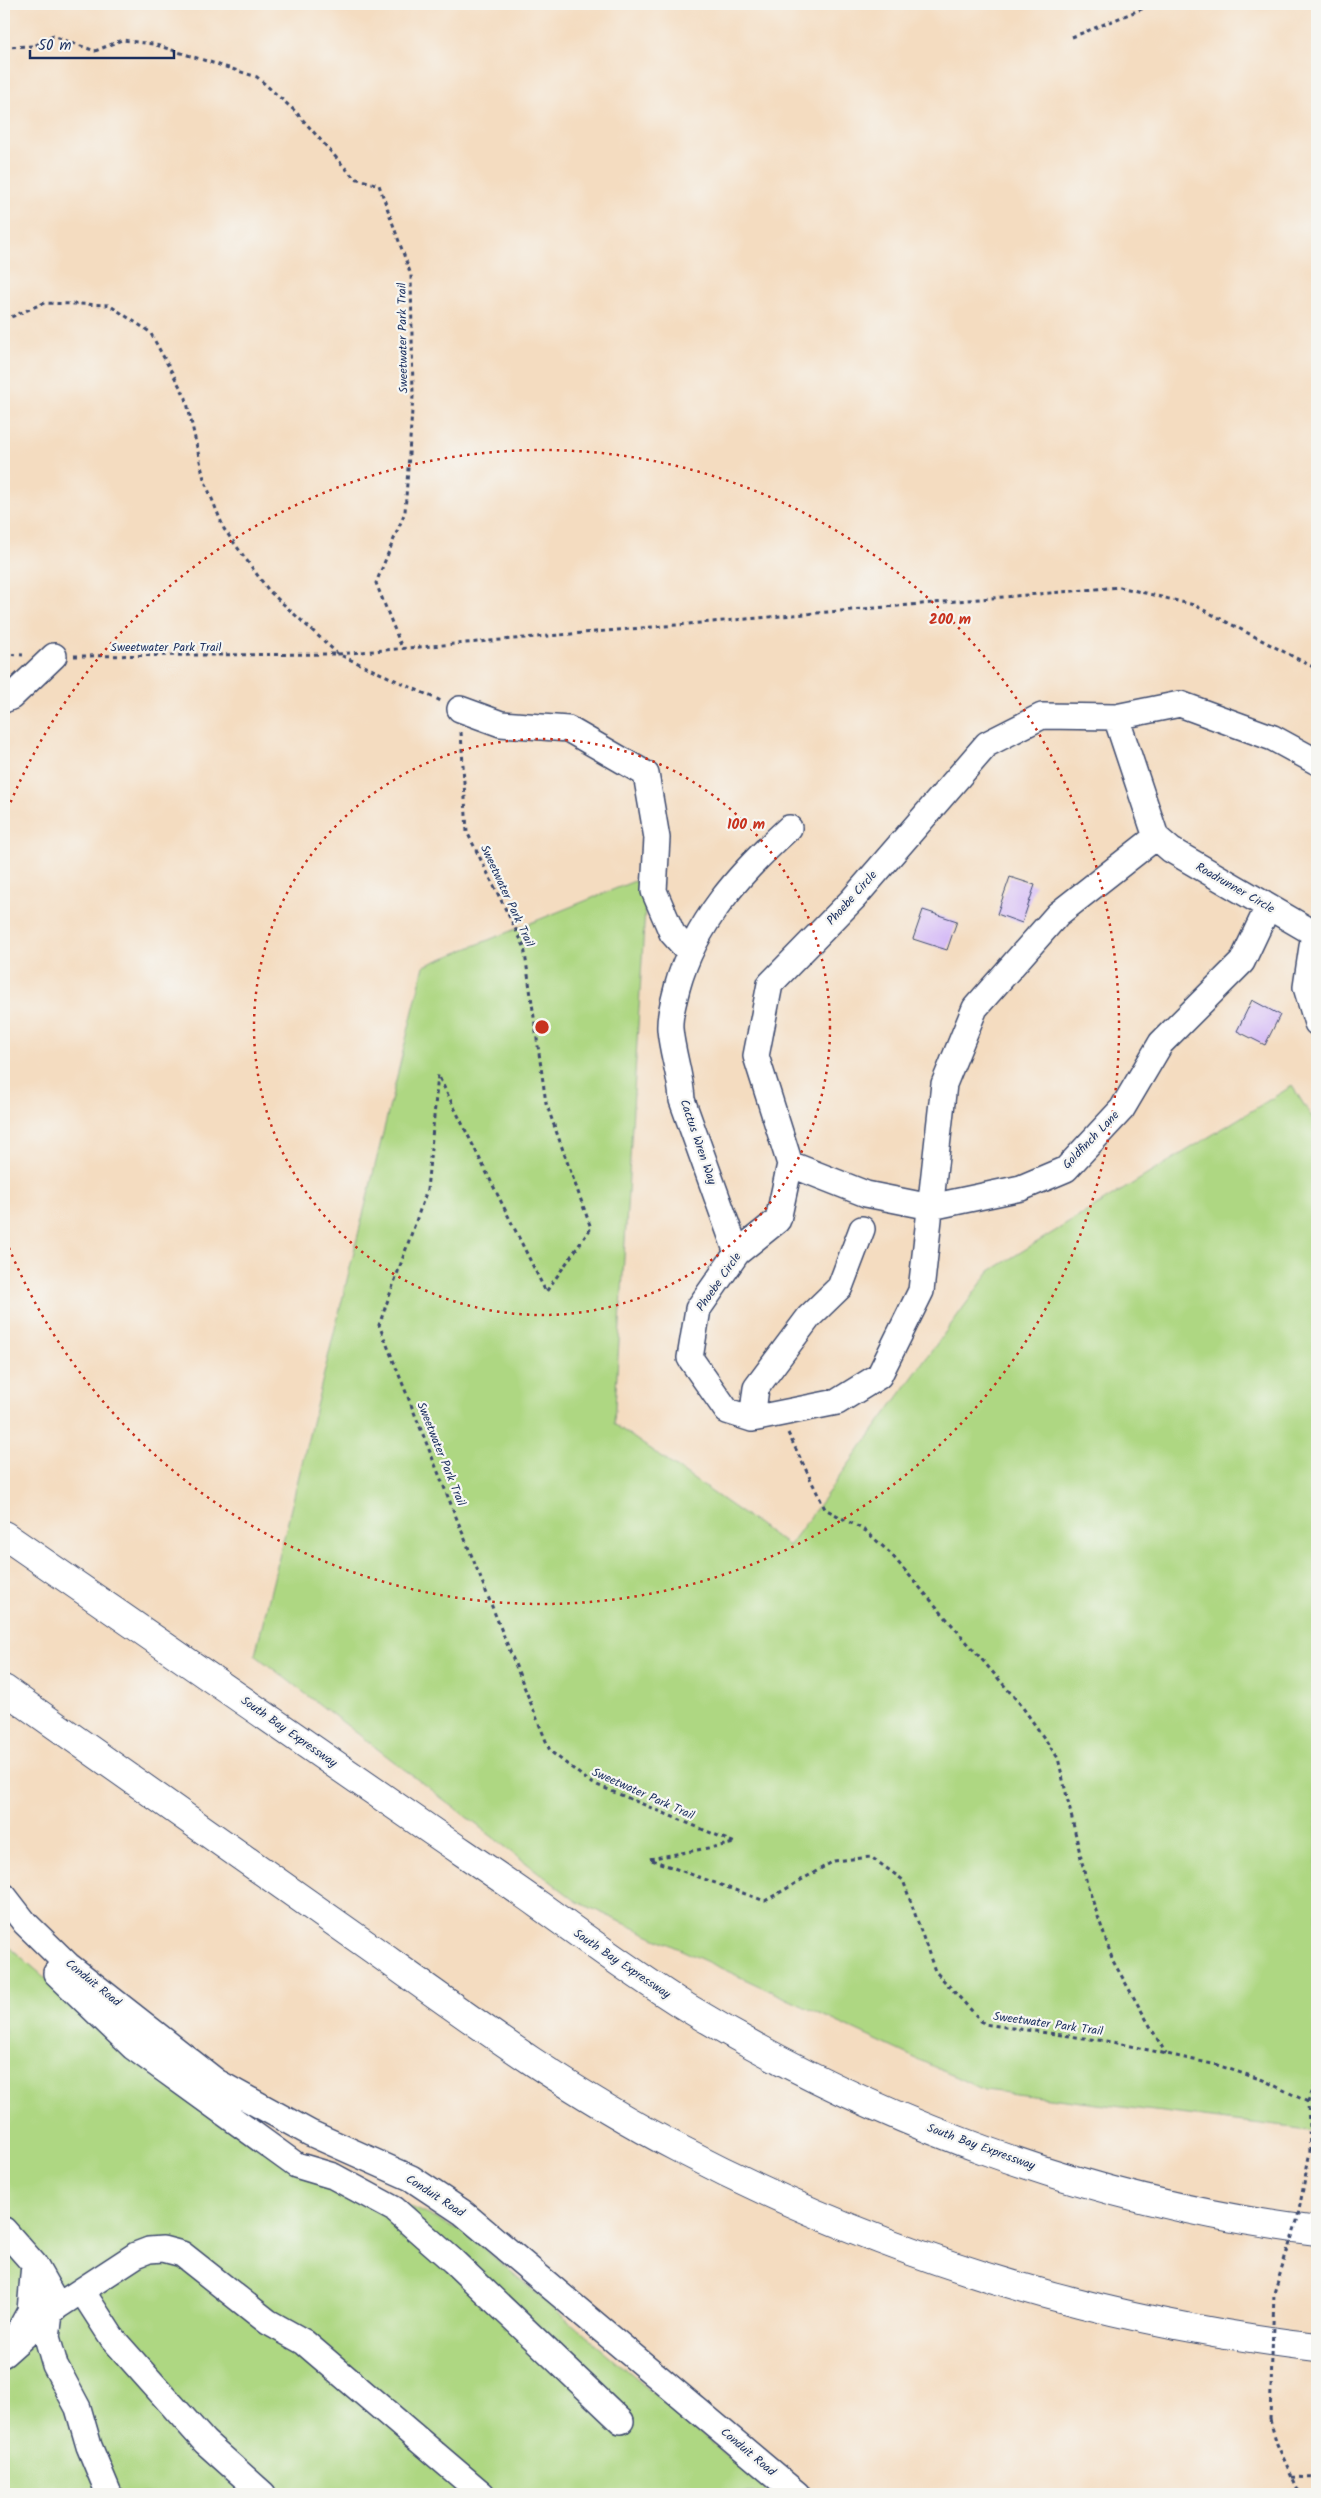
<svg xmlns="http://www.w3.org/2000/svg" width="1321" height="2498" viewBox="0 0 1321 2498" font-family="Kalam,sans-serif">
	<rect width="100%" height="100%" fill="#f6f6f2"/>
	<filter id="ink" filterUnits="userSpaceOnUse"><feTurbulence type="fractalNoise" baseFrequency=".02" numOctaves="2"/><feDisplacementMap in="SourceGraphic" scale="10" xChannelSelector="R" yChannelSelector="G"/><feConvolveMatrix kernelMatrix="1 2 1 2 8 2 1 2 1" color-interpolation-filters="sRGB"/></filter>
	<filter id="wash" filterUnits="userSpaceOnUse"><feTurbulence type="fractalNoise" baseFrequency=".0096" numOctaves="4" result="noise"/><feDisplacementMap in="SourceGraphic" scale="20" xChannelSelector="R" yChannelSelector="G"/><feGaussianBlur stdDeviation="1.12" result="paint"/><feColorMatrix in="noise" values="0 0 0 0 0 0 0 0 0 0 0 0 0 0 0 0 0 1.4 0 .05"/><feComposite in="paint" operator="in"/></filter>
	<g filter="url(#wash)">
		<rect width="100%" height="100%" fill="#f4dcc0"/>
		<path fill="#aed782" stroke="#648370" d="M647,876l-33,548 175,122 201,-275 302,-185 25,39v1006l-333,-41 -408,-189 -321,-246 169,-689z
			M4,1938l9,12 82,71 169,117 202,95 305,261h-767z"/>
		<g id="blocks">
			<path fill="#d1b4f7" d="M1010,877l25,8 -13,38 -25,-9z
				M923,910l34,11 -10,29 -34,-11z
				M1252,1000l28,15 -15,30 -28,-14z"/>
		</g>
	</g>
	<g filter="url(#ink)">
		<use href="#blocks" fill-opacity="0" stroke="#3c496d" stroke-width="1"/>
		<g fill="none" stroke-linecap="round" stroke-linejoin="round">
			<defs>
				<path id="minor" d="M4,700l7,-3 43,-41
					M460,709l41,15 67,5 78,45 11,64 -3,53 18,42 17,19
					M1116,717l64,-13 93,34 44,24
					M1156,837l-98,77 -83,94 -31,76 -23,207 -42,85 -42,26 -85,17 -25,-8 -37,-53 8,-49 39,-56 41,-33 12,-56 -34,-108 14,-72 83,-85 134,-155 55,-28 74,1 40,120 15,13 146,85
					M1314,933l-8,54 11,36
					M790,1164l76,30 65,13 90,-19 45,-19 56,-60 39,-66 81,-81 26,-55
					M737,1253l-55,-153c-1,-24 -10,-47 -12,-71 -1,-14 4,-28 7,-41 18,-66 63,-115 112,-160
					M752,1419l4,-31 53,-71 31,-30 22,-58
					M4,1896l21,27 43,42 149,117 93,51 101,45 51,34 335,282
					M56,1973l77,74 163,118 37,11 61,33 59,52 168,160
					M4,2230l30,34 24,42
					M82,2291l31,48 92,103 58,52
					M50,2314l-3,23 8,28 23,43 11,38 20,48
					M16,2337l14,-26 4,-47
					M4,2354l54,-48 78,-51 13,-5 14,-1 19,5 86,68 36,20 178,152"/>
				<path id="highway" d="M4,1535c143,99 286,198 429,297 35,24 71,48 106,73 49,35 97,71 149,103 190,115 408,196 629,223
					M4,1689c122,86 244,173 367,259 99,71 198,144 307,200 200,105 415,173 639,199"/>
			</defs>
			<use href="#minor" stroke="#3c496d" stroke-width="28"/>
			<use href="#highway" stroke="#3c496d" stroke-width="30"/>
			<path stroke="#3c496d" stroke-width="3" stroke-dasharray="4 4" stroke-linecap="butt" d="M1072,37l82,-33
				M4,47l30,-1 19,-10 42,15 27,-11 31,4 104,33 38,34 59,67 25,7 32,90 2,121 -8,116 -29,71 26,65
				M4,320l40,-17 65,2 41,27 36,66 18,81 20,50 45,62 69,63 103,47
				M4,654l19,1
				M74,656l264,-2 782,-67 74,18 123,64
				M461,732l6,100 57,114 22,157 45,125 -45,64 -108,-217 -11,115 -48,135 171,426 40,31 145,61 -86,16 116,42 69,-40 37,-4 32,23 32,91 49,53 128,18 105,23 46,15 45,22
				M788,1433l37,76 41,22 24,22 131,152 37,53 29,126 26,77 53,93
				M1310,2151l-2,-49 9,-21
				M1270,2420l7,24 23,50
				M1292,2477l25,1"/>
			<use href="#minor" stroke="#fff" stroke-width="25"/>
			<use href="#highway" stroke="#fff" stroke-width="28"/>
			<path stroke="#3c496d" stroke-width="3" stroke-dasharray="4 4" stroke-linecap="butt" d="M1270,2420l4,-127 23,-72 13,-70"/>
		</g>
	</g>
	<g fill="none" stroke="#c8321e" stroke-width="2.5" stroke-dasharray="2.5 5">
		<circle cx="542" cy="1027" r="288"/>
		<path d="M5 816A577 577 0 1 1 5 1238"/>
	</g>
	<g text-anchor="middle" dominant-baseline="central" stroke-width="4.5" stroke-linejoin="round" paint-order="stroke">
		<g font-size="12" fill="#1b2f5e" stroke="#f6f6f2">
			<text transform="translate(403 338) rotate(-91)">Sweetwater Park Trail</text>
			<text x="166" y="647">Sweetwater Park Trail</text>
			<text transform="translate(1235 888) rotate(30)">Roadrunner Circle</text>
			<text transform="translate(507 896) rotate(65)">Sweetwater Park Trail</text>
			<text transform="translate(852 898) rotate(-48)">Phoebe Circle</text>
			<text transform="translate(1091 1140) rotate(-46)">Goldfinch Lane</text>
			<text transform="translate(698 1142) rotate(71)">Cactus Wren Way</text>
			<text transform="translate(719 1282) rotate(-55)">Phoebe Circle</text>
			<text transform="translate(441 1454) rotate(68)">Sweetwater Park Trail</text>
			<text transform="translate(289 1732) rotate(35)">South Bay Expressway</text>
			<text transform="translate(643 1794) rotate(24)">Sweetwater Park Trail</text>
			<text transform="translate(622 1964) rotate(34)">South Bay Expressway</text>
			<text transform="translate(93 1983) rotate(39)">Conduit Road</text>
			<text transform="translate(1048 2024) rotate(8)">Sweetwater Park Trail</text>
			<text transform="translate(981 2147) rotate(20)">South Bay Expressway</text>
			<text transform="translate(435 2196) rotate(33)">Conduit Road</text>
			<text transform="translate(748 2452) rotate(40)">Conduit Road</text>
		</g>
	</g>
	<circle cx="542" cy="1027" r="8" fill="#c8321e" stroke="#f6f6f2" stroke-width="2.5"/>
	<g font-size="15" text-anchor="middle" font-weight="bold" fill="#c8321e" stroke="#f6f6f2" stroke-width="4.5" stroke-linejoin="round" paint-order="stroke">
		<text x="950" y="624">200 m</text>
		<text x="746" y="829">100 m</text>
	</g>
	<rect width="1321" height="2498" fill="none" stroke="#f6f6f2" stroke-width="20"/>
	<path d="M30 50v8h144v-8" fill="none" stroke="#1b2f5e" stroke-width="2.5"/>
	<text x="38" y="50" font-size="15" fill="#1b2f5e" stroke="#f6f6f2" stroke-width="4" paint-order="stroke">50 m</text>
</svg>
